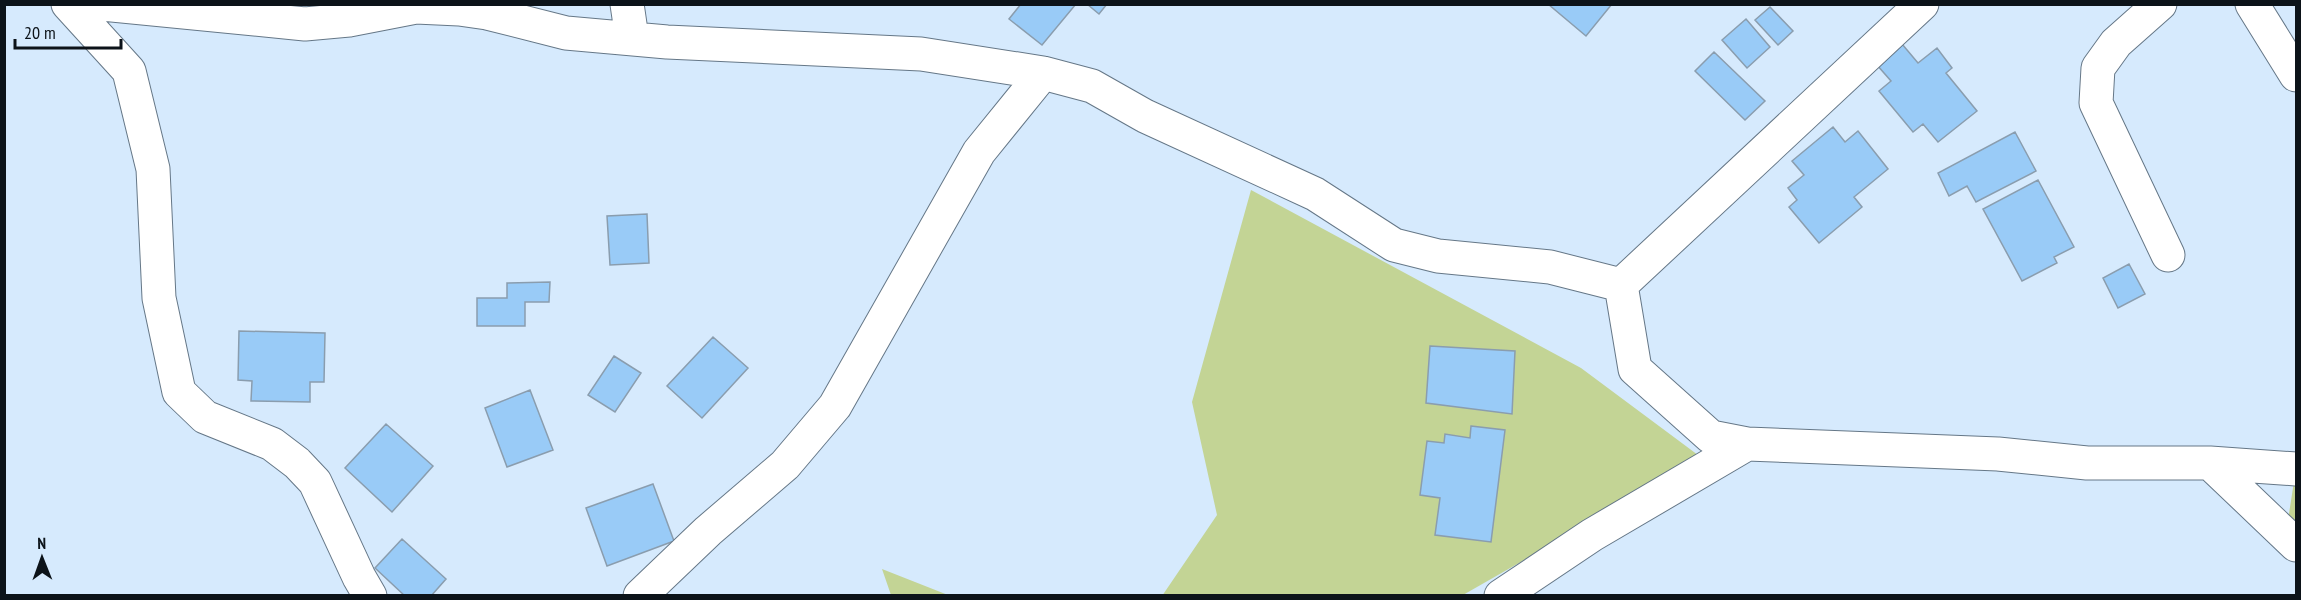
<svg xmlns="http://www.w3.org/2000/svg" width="2301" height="600" viewBox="0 0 2301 600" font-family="'PT Sans Narrow',sans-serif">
	<rect width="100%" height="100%" fill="#d6eafd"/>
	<path fill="#c3d495" d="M1251,190l330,178 121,90 -239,137 -301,1 55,-81 -25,-113z
		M2295,475h1v56l-8,-11z
		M882,569l66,26h-57z"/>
	<path fill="#99cbf7" stroke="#8a9dae" stroke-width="1.5" d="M1021,4h55l-34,41 -33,-26z
		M1087,4h20l-8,10z
		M1548,4h64l-26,32z
		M1770,7l23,24 -15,14 -23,-25z
		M1746,19l24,28 -23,21 -25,-28z
		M1902,44l16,19 19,-15 15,20 -6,5 31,38 -39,31 -15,-18 -10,8 -34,-41 12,-10 -14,-16z
		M1714,52l51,49 -20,19 -50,-49z
		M1833,127l12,15 13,-11 30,38 -34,28 8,10 -43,36 -30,-36 8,-7 -9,-12 16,-13 -12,-14z
		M2015,132l21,39 -60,31 -9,-16 -18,10 -11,-23z
		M2038,180l36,67 -20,10 3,6 -35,18 -39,-72z
		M647,214l2,49 -39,2 -3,-49z
		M2129,264l16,30 -27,14 -15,-30z
		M550,282l-1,20h-24v24h-48v-28h30v-15z
		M239,331l86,2 -1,49h-14v20l-59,-1 1,-20 -14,-1z
		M713,337l35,31 -46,50 -35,-32z
		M1430,346l85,5 -3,63 -86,-11z
		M614,356l27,17 -26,39 -27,-17z
		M530,390l23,60 -46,17 -22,-59z
		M386,424l47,42 -41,46 -47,-44z
		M1471,426l34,4 -14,112 -56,-7 5,-37 -20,-3 7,-54 17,2 1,-9 25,4z
		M653,484l21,57 -67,25 -21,-58z
		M402,539l44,40 -15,17h-26l-30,-28z"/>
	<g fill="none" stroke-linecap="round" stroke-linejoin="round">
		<defs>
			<path id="minor" d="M68,4l61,67 24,98 6,129 20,94 26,25 67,27 25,19 18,19 44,95 11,19
				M102,4l203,20 44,-4 67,-13 43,2 28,4 79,20 101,9 254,12 122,19 49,13 53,30 170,78 79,51 44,11 112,11 71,18
				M627,4l5,34
				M2160,4l-44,39 -18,25 -2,35 72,152
				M2252,4l44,71
				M1621,285l14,84 76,68 36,7 251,10 89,9h123l86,6
				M1621,285l301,-281
				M2210,463l86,82
				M640,596l68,-65 77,-66 50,-59 144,-254 64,-79
				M1501,596l91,-61 155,-91"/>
		</defs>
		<use href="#minor" stroke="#657787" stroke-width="35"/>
		<use href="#minor" stroke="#fff" stroke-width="33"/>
	</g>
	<rect width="2301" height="600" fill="none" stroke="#0c1319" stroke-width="12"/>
	<g transform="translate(42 558) rotate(359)" stroke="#d6eafd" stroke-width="4.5" paint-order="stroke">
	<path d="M0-4.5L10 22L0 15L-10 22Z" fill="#0c1319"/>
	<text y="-9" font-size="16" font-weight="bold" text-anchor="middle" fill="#0c1319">N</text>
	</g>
	<path d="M15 39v9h106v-9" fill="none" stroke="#0c1319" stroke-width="3"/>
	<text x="24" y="39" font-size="18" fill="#0c1319" stroke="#d6eafd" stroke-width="4.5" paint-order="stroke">20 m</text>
</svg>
